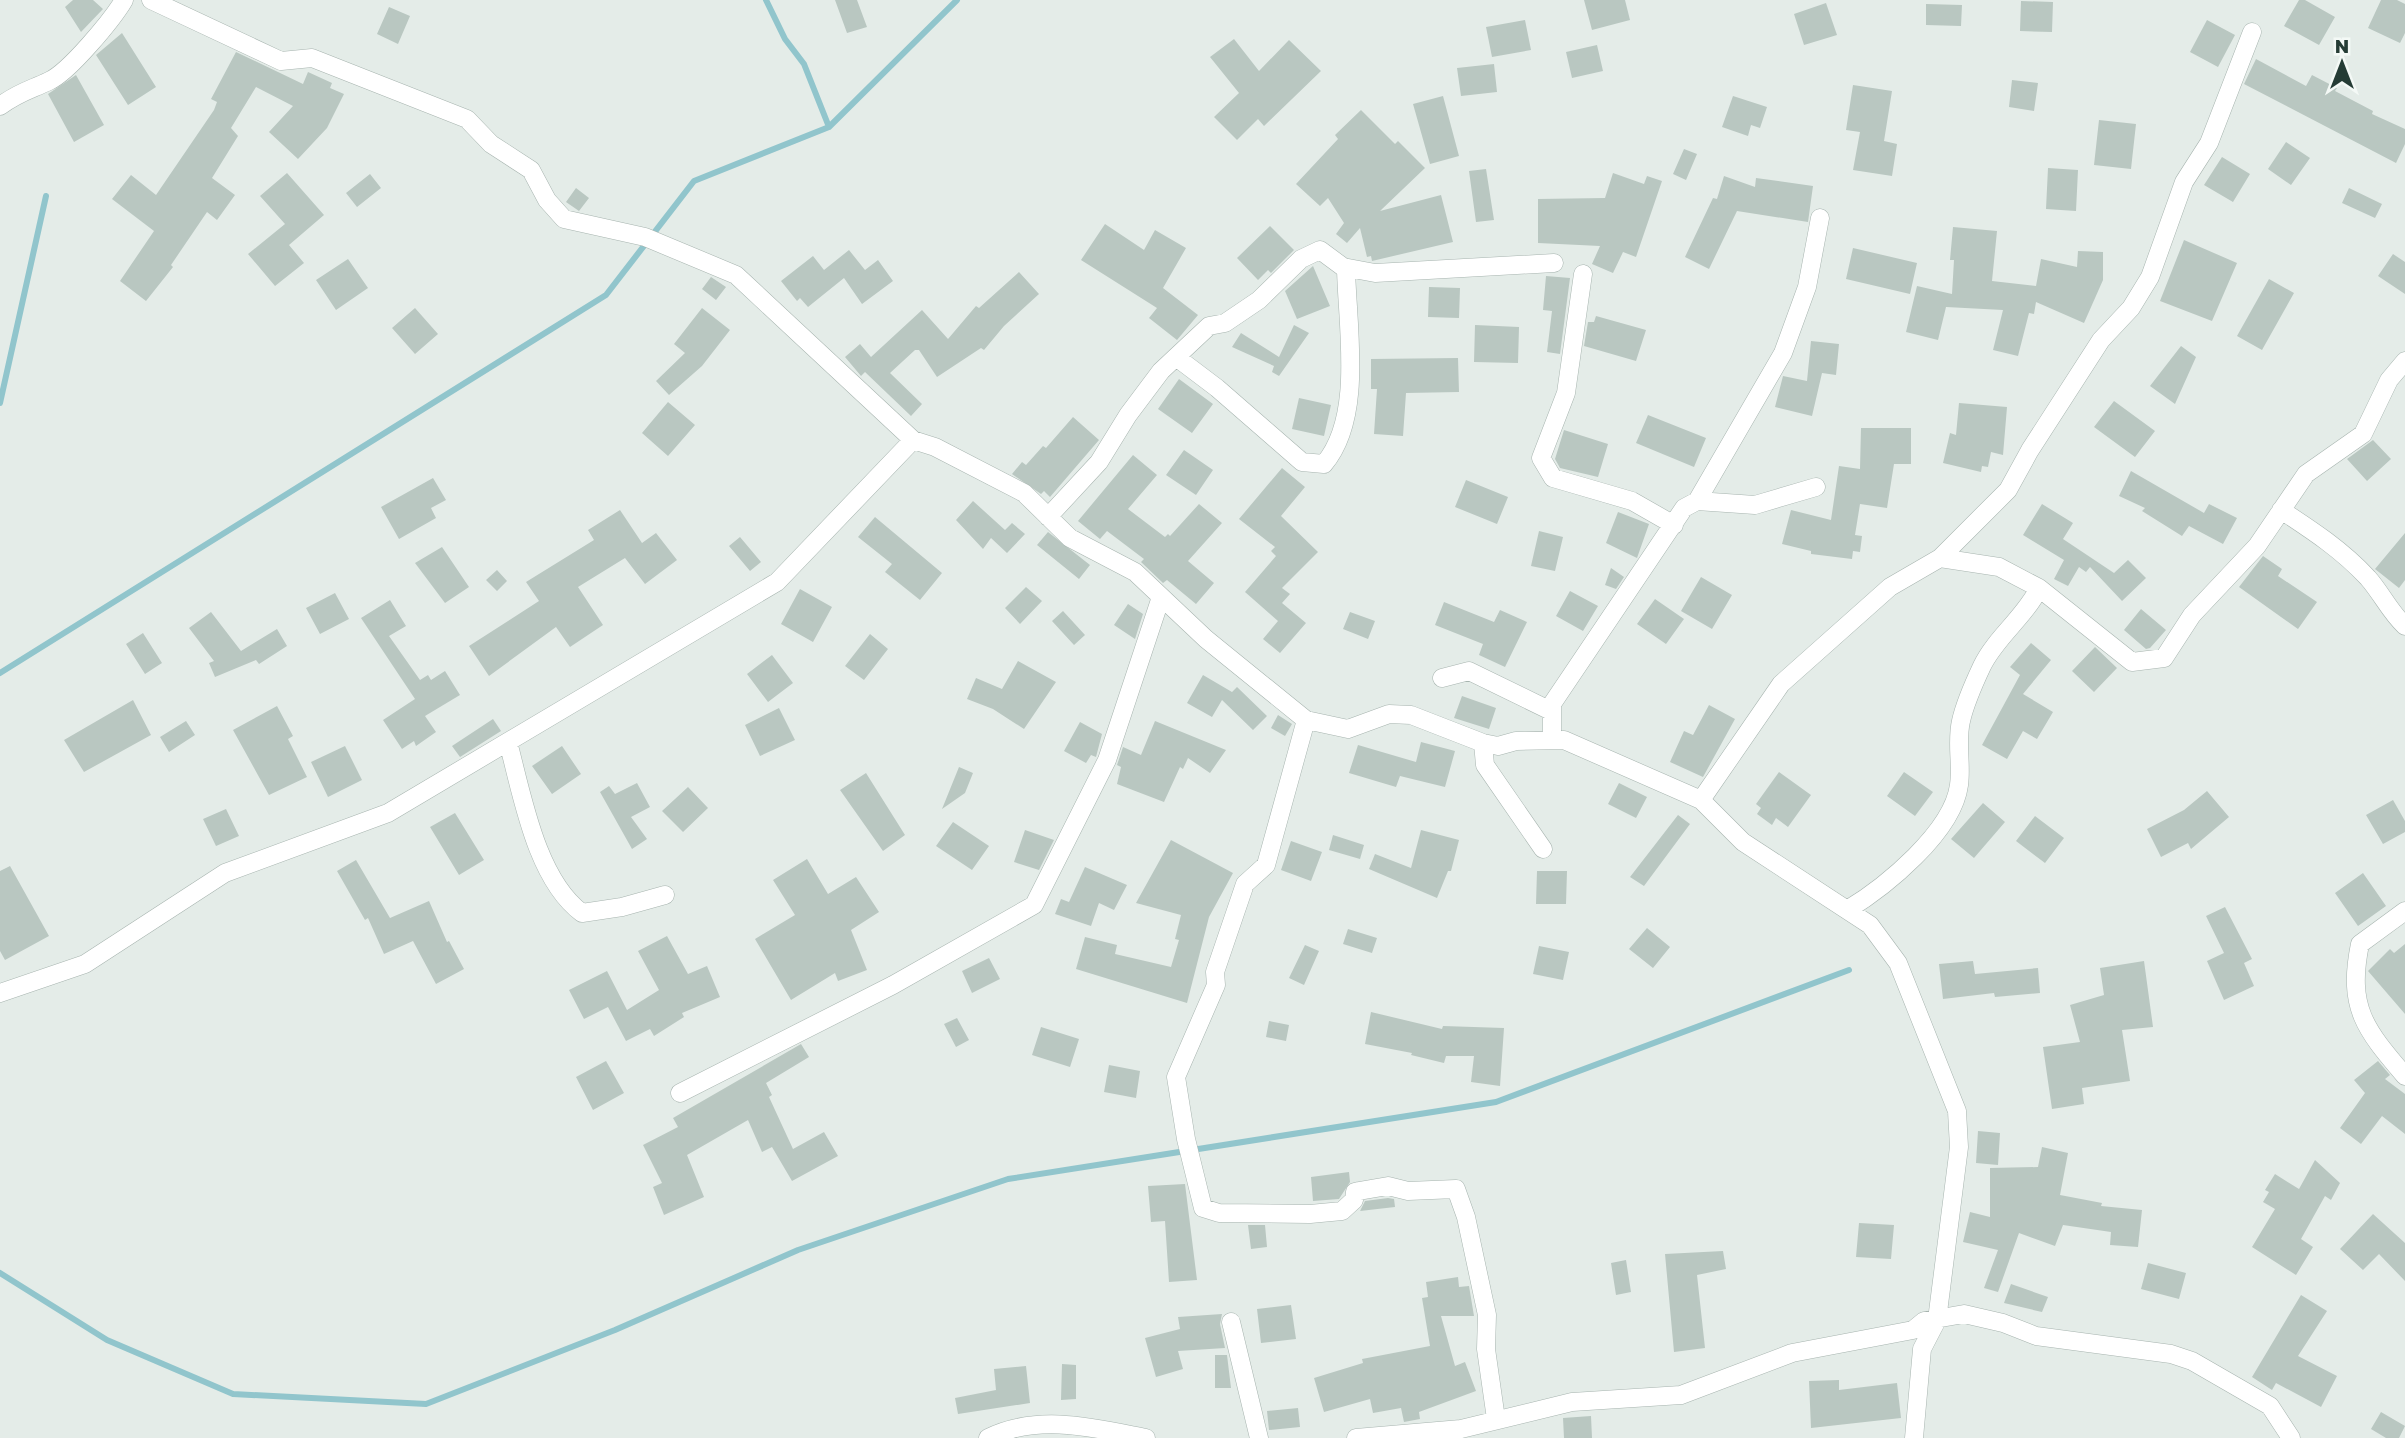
<svg xmlns="http://www.w3.org/2000/svg" width="2405" height="1438" viewBox="0 0 2405 1438" font-family="'Golos Text',sans-serif">
	<rect width="100%" height="100%" fill="#e4ece8"/>
	<g fill="none" stroke-linecap="round" stroke-linejoin="round">
		<path stroke="#91c5cc" stroke-width="6" d="M766,0l19,39 19,25 25,63
			M0,403l46,-207
			M0,673l606,-378 88,-114 135,-54 128,-127
			M0,1273l107,67 126,54 193,10 189,-74 183,-80 210,-71 488,-77 353,-132"/>
	</g>
	<path fill="#b9c7c1" d="M73,0h20l10,9 -22,23 -16,-25z
		M835,0h22l10,27 -20,6z
		M1584,0h41l5,20 -38,10z
		M2299,0h6l30,17 -16,28 -35,-19z
		M2381,0h16l8,4v29l-5,10 -32,-15z
		M2021,1l32,1 -1,30 -32,-1z
		M1826,3l11,32 -33,10 -10,-31z
		M1926,4l36,1 -1,21 -35,-1z
		M389,7l21,9 -12,28 -21,-10z
		M1525,20l6,30 -39,7 -6,-30z
		M2207,20l28,15 -17,32 -28,-15z
		M122,33l34,54 -28,18 -32,-50z
		M1234,39l25,32 30,-31 32,31 -57,55 -6,-7 -21,21 -23,-23 25,-24 -29,-36z
		M1597,45l6,26 -31,7 -6,-26z
		M236,52l67,32 5,-12 24,11 -2,5 14,6 -17,34 -29,31 -29,-27 24,-26 -37,-19 -25,41 7,8 -26,42 23,17 -18,25 -10,-8 -36,53 2,2 -27,34 -26,-20 34,-50 -42,-32 19,-24 25,20 58,-85 3,-8 -6,-3z
		M2256,59l50,27 6,-11 25,13 -2,3 38,20 -1,3 33,15v15l-9,19 -152,-79z
		M1494,64l3,28 -36,4 -4,-28z
		M76,75l28,50 -30,17 -26,-48z
		M2012,80l26,3 -4,28 -25,-4z
		M1853,85l39,6 -8,50 13,3 -5,32 -39,-6 7,-38 -14,-2z
		M1443,96l16,60 -29,8 -17,-60z
		M1733,96l34,11 -7,21 -9,-3 -3,11 -26,-9z
		M1361,110l34,34 3,-3 27,27 -45,43 61,-16 12,47 -81,19 -1,-5 -4,1 -7,-29 -13,15 -11,-9 8,-11 -16,-25 -8,8 -24,-22 42,-45 -3,-4z
		M2099,120l37,4 -5,45 -37,-4z
		M2286,142l24,16 -19,27 -23,-16z
		M1684,149l13,5 -11,26 -13,-6z
		M2222,157l28,17 -17,28 -29,-17z
		M2048,168l30,2 -2,41 -30,-2z
		M1486,169l8,51 -18,2 -7,-51z
		M287,173l37,42 -35,30 15,18 -29,23 -27,-32 37,-30 -25,-28z
		M1613,173l31,11 3,-8 15,5 -26,76 -13,-5 -10,21 -21,-9 8,-18 -62,-3v-44l67,-1z
		M370,174l11,14 -24,19 -11,-14z
		M1724,176l31,11 1,-9 57,8 -5,36 -71,-11 -28,58 -24,-12 28,-59 4,1z
		M576,188l13,10 -10,13 -13,-9z
		M2349,188l33,16 -7,14 -33,-15z
		M1105,224l39,26 11,-20 31,18 -23,40 35,27 -21,25 -28,-22 8,-10 -76,-48z
		M1270,226l24,24 -23,23 -3,-3 -10,10 -21,-22z
		M1953,227l44,4 -5,50 44,5 5,-27 36,8 1,-16 25,1v28l-19,43 -48,-21 -2,12 -5,-1 -11,43 -25,-6 10,-40 -57,-3 -8,33 -32,-8 11,-46 35,8 2,-34h-4z
		M2184,240l53,23 -25,58 -52,-20z
		M1853,248l64,15 -7,31 -64,-15z
		M849,250l16,20 13,-10 15,21 -31,23 -18,-26 -36,29 -8,-9 -3,3 -16,-20 32,-25 11,14z
		M2393,254l12,8v32l-27,-18z
		M348,259l20,29 -32,22 -20,-30z
		M1313,266l17,40 -33,13 -12,-28z
		M1019,272l20,22 -35,32 -20,24 -3,-2 -44,29 -18,-27h-4l-25,23 32,31 -11,12 -46,-44 -4,4 -16,-19 15,-13 11,13 51,-47 26,29 28,-33 3,2z
		M1546,276l24,2 -10,76 -13,-2 5,-41 -9,-1z
		M711,277l15,10 -10,13 -14,-11z
		M2269,279l25,14 -32,57 -25,-14z
		M1429,287l31,1 -1,30 -31,-1z
		M415,308l23,26 -23,20 -23,-26z
		M702,308l28,22 -28,36 -33,29 -13,-14 29,-28 -11,-9z
		M1596,316l50,14 -10,31 -52,-15 4,-24h6z
		M1294,325l15,8 -30,43 -7,-4 2,-6 -42,-19 9,-14 38,24z
		M1475,325l44,2 -1,36 -44,-1z
		M1811,341l28,3 -3,31 -14,-2 -10,43 -37,-9 8,-31 24,5z
		M2181,346l15,11 -21,47 -25,-18z
		M1458,358l1,34 -53,1 -3,43 -29,-2 3,-45h-6v-30z
		M1179,379l34,25 -21,29 -34,-24z
		M1299,398l32,7 -7,31 -32,-7z
		M2114,401l41,30 -20,26 -41,-30z
		M668,402l27,23 -27,31 -26,-23z
		M1959,403l48,4 -4,48 -12,-3 -3,15 -6,-1 -1,6 -38,-9 7,-30 6,2z
		M1648,415l58,23 -12,29 -58,-24z
		M1073,417l26,23 -49,57 -6,-6 -3,3 -29,-20 10,-12 4,3 17,-19 3,2z
		M1861,428h50v36h-17l-7,44 -27,-4 -5,31 7,1 -2,16 -7,-1 -1,8 -41,-5v-3l-29,-7 9,-34 40,10 8,-54 21,3z
		M1564,430l44,14 -10,33 -38,-9 -5,-9z
		M2373,440l18,19 -24,22 -20,-22z
		M1184,450l29,20 -17,25 -30,-20z
		M1133,455l24,20 -29,34 37,28 3,-3 2,2 29,-32 23,19 -34,38 26,22 -18,21 -29,-24 -4,3 -22,-21 3,-3 -37,-28 -7,8 -22,-18z
		M1282,468l23,19 -24,29 37,36 -36,36 8,6 -8,9 24,20 -26,30 -17,-14 15,-18 -33,-29 31,-36 -5,-5 4,-4 -36,-28z
		M2131,471l73,42 5,-9 28,14 -14,26 -34,-18 -7,10 -40,-25 3,-3 -26,-12z
		M433,478l13,22 -15,8 5,10 -37,21 -18,-32z
		M1466,480l42,17 -11,27 -42,-17z
		M973,501l32,29 7,-7 13,11 -18,19 -16,-15 -8,11 -27,-29z
		M2042,504l31,19 -10,16 51,34 14,-13 18,18 -24,23 -32,-34 -4,5 -7,-5 -11,19 -14,-7 10,-19 -41,-25z
		M620,510l22,33 14,-10 21,27 -32,24 -20,-26 -47,29 25,38 -33,22 -14,-20 -67,49 -20,-30 70,-45 -13,-19 68,-42 -6,-10z
		M1618,512l31,12 -12,34 -31,-15z
		M875,517l67,56 -22,27 -35,-28 7,-8 -34,-27z
		M1539,531l24,6 -8,34 -24,-5z
		M1048,532l42,33 -11,14 -42,-34z
		M2405,533v47l-6,8 -24,-19z
		M740,537l21,25 -11,9 -21,-25z
		M442,547l27,40 -24,16 -30,-40z
		M2263,556l19,13 -4,7 39,26 -19,27 -59,-42z
		M1611,568l13,9 -8,12 -11,-4z
		M497,570l10,11 -10,10 -11,-11z
		M1701,577l31,18 -20,34 -31,-18z
		M1026,587l16,14 -22,23 -15,-16z
		M800,589l32,18 -19,35 -32,-18z
		M1570,591l28,15 -15,25 -27,-15z
		M335,593l14,26 -29,15 -14,-26z
		M1655,599l29,20 -18,25 -29,-20z
		M390,600l16,26 -17,10 31,44 8,-5 3,5 14,-9 15,24 -35,21 11,16 -20,14 -2,-5 -12,8 -19,-29 32,-21 -54,-81z
		M1444,602l50,20 6,-12 27,12 -22,45 -26,-12 4,-11 -48,-19z
		M1128,604l15,10 -8,25 -21,-14z
		M2141,609l25,21 -16,18 -4,1 -22,-19z
		M1063,611l22,24 -11,10 -22,-24z
		M211,612l30,39 36,-22 10,17 -28,18 -3,-4 -41,17 -6,-14 5,-2 -25,-33z
		M1350,612l25,9 -7,18 -25,-10z
		M143,633l19,30 -17,11 -19,-30z
		M870,634l18,15 -24,31 -19,-14z
		M2031,643l20,17 -28,34 30,18 -16,27 -14,-8 -16,28 -25,-14 38,-70 -10,-8z
		M2095,647l22,21 -23,24 -22,-21z
		M772,655l21,28 -25,19 -21,-28z
		M1018,661l38,21 -32,47 -31,-20 -26,-10 9,-21 26,11z
		M1203,675l29,17 5,-5 30,29 -14,14 -31,-30 -10,17 -25,-14z
		M1462,696l34,12 -7,21 -35,-11z
		M133,700l18,35 -67,37 -20,-32z
		M1709,705l26,14 -32,58 -33,-15 14,-31 9,4z
		M277,706l16,30 -5,3 19,38 -38,18 -36,-65z
		M779,708l16,32 -35,16 -15,-31z
		M1278,715l14,9 -7,12 -14,-8z
		M493,719l8,12 -41,26 -8,-11z
		M186,721l9,14 -26,17 -9,-15z
		M1155,721l71,29 -16,23 -22,-15 -5,11 -3,-2 -16,35 -47,-18 4,-17 -4,-2 6,-18 18,8z
		M1080,722l22,12 -6,23 -5,-2 -5,8 -22,-12z
		M1421,742l34,9 -10,36 -45,-11 -4,11 -47,-14 9,-28 58,17z
		M345,746l17,34 -34,17 -17,-35z
		M562,746l19,28 -29,20 -20,-28z
		M959,767l14,6 -8,20 -23,16z
		M1779,772l32,23 -23,32 -12,-9 -4,7 -15,-11 4,-6 -5,-4z
		M1904,772l29,20 -18,24 -28,-20z
		M866,773l39,62 -22,16 -43,-61z
		M637,783l13,24 -19,10 16,22 -15,10 -32,-57 9,-6 6,8z
		M1619,783l28,14 -11,21 -28,-14z
		M688,787l20,21 -25,24 -21,-21z
		M2207,791l22,26 -38,32 -3,-6 -27,14 -14,-28 37,-19z
		M2393,800l12,21v11l-22,12 -17,-29z
		M1983,803l22,19 -31,36 -23,-19z
		M226,809l13,27 -23,10 -13,-27z
		M455,813l29,47 -25,15 -29,-48z
		M1678,815l12,9 -46,62 -14,-9z
		M2035,816l29,22 -19,25 -29,-22z
		M953,822l36,24 -17,24 -36,-24z
		M1025,830l29,10 -15,30 -25,-8z
		M1421,830l38,10 -8,31h-3l-11,27 -68,-29 6,-15 36,14z
		M1333,835l31,10 -4,14 -31,-9z
		M1171,840l62,33 -24,44 -22,86 -111,-34 9,-32 32,8 -2,9 56,13 8,-27 -4,-1 6,-24 -45,-12z
		M1291,841l31,11 -11,29 -30,-11z
		M807,859l21,35 28,-17 23,35 -28,18 16,40 -29,11 -3,-8 -44,27 -36,-61 40,-24 -22,-35z
		M356,860l34,58 39,-17 18,41 2,-1 15,28 -28,15 -23,-43 -29,13 -16,-36 -3,2 -28,-49z
		M10,866l39,70 -44,24 -5,-9v-80z
		M1085,867l42,18 -13,25 -15,-7 -8,23 -36,-12 6,-15 8,3z
		M1537,871h30l-1,33h-30z
		M2363,873l23,33 -28,20 -23,-33z
		M2225,907l27,52 -8,4 10,23 -30,14 -17,-39 17,-8 -18,-37z
		M1647,928l23,19 -17,21 -24,-19z
		M1348,929l29,9 -5,15 -29,-9z
		M667,936l21,38 19,-8 13,31 -38,16 2,4 -30,19 -4,-7 -24,12 -18,-34 -24,12 -15,-29 38,-19 20,39 32,-20 -21,-39z
		M2405,944v70l-37,-43 22,-22 4,4z
		M1305,945l14,6 -15,34 -15,-7z
		M1539,946l30,6 -6,28 -30,-6z
		M989,958l11,21 -28,14 -10,-22z
		M1973,961l2,13 63,-6 2,25 -45,4 -1,-4 -51,6 -4,-35z
		M2144,961l9,66 -31,3 8,51 -48,7 2,16 -32,5 -9,-62 37,-5 -10,-37 34,-10 -4,-27z
		M1371,1012l71,17 1,-3 61,2 -4,58 -29,-4 3,-26h-28l-2,7 -33,-8 1,-2 -47,-9z
		M957,1018l12,22 -13,7 -12,-23z
		M1269,1021l20,4 -3,16 -20,-4z
		M1041,1027l38,12 -9,28 -38,-12z
		M801,1044l8,13 -43,26 6,12 -3,2 24,52 31,-17 14,24 -46,25 -20,-34 -10,5 -14,-32 -61,35 17,42 -40,18 -11,-28 9,-4 -19,-38 35,-18 -5,-9z
		M606,1061l18,32 -31,17 -17,-33z
		M2378,1061l12,14 -5,4 20,15v40l-23,-18 -21,28 -21,-16 25,-35 -11,-13z
		M1109,1065l31,6 -4,27 -32,-6z
		M1978,1131l22,2 -2,32 -22,-2z
		M2042,1147l26,6 -8,42 42,8 -1,3 41,4 -4,37 -28,-2 1,-13 -48,-7 -8,21 -36,-13 -21,59 -14,-4 14,-38 -35,-8 7,-30 20,5v-49l48,-1z
		M2315,1160l25,23 -9,17 -6,-4 -24,43 12,8 -17,28 -44,-28 23,-38 -12,-7 6,-10 -4,-2 10,-16 24,15z
		M1349,1172l1,10 -11,17 -26,2 -2,-24z
		M1185,1184l12,96 -28,2 -4,-61 -14,1 -3,-36z
		M1388,1198l6,1 1,8 -35,4 5,-10z
		M2373,1214l32,29v38l-26,-27 -16,16 -23,-21z
		M1859,1223l35,2 -3,34 -35,-2z
		M1248,1225h17l2,22 -16,2z
		M1723,1251l3,18 -29,6 8,73 -31,4 -9,-98z
		M1626,1260l5,32 -15,3 -5,-32z
		M2148,1263l38,10 -7,26 -38,-10z
		M1458,1277l1,10 10,-1 5,30h-33l14,50 10,-4 11,29 -57,21 1,7 -16,3 -3,-14 -28,5 -3,-14 -46,13 -10,-34 49,-15 -1,-4 68,-13 -8,-48 6,-1 -2,-15z
		M2011,1284l37,13 -6,15 -38,-9z
		M2301,1295l26,16 -29,45 39,20 -16,31 -45,-24 -4,7 -20,-13z
		M1291,1305l5,34 -35,4 -4,-34z
		M1222,1314l-2,10 5,24 -47,3 5,18 -27,8 -11,-39 35,-9 -2,-12z
		M1215,1355h12l4,33h-16z
		M1062,1364l14,1v34l-15,1z
		M1026,1366l4,37 -72,11 -3,-16 41,-8 -2,-21z
		M1839,1380v10l58,-7 4,35 -90,10 -2,-47z
		M1298,1408l2,19 -31,3 -2,-19z
		M2381,1412l24,14 -6,12h-13l-15,-9z
		M1591,1416l1,22h-28l-1,-20z"/>
	<g fill="none" stroke-linecap="round" stroke-linejoin="round">
		<defs>
			<path id="minor" d="M151,0l130,61 31,-3 155,61 24,25 40,26 16,30 17,19 81,18 91,38 177,165 22,7 89,46 46,45 65,34 71,67 100,81 42,9 41,-15 22,1 72,28 15,3 18,-5 48,-1 137,60 42,42 127,83 28,38 59,148 2,36 -22,173 -15,29 -8,89
				M0,106c19,-14 30,-16 49,-25 20,-9 63,-61 75,-81
				M1583,274l-17,119 -25,65 12,20 79,23 42,24
				M1176,357l41,31 85,74 22,2c40,-47 23,-138 22,-196
				M1697,501l86,-148 24,-66 13,-69
				M2281,510c32,21 61,40 87,68 14,16 22,34 37,48
				M1048,517l51,-55 29,-47 33,-44 48,-45 16,-3 34,-23 42,-41 19,-9 23,17 32,6 179,-10
				M2039,588l93,74 32,-4 28,-43 65,-69 49,-72 57,-40 26,-54 16,-19
				M1442,678l27,-7 82,40
				M1306,720l-40,145 -21,19 -30,88 1,13 -40,92 10,62 17,69 16,5 91,1 32,-3 12,-11 1,-8 4,-1 29,-5 20,5 48,-2 10,28 21,98 -1,34 10,70
				M1552,739v-35l132,-196 13,-7 58,4 61,-18
				M508,742c14,52 28,137 74,171l40,-6 43,-12
				M1483,743l2,22 58,84
				M1701,800l80,-116 109,-97 50,-29
				M1847,910c38,-23 106,-78 112,-125 3,-20 -3,-43 2,-64 4,-18 13,-38 21,-55 14,-29 43,-49 57,-78l-40,-21 -59,-9 68,-68 22,-40 71,-110 30,-32 19,-31 34,-95 25,-39 43,-111
				M2405,911l-45,33c-13,64 5,85 45,132
				M0,993l85,-29 140,-91 163,-60 389,-231 136,-142
				M680,1093l213,-108 141,-80 73,-145 54,-163
				M1231,1322l28,116
				M988,1438c50,-25 107,-10 158,0
				M1356,1438l105,-9 111,-27 109,-7 111,-42 121,-23 11,-9 40,-7 39,9 33,13 135,18 21,7 78,45 21,32"/>
		</defs>
		<use href="#minor" stroke="#a7b4af" stroke-width="19"/>
		<use href="#minor" stroke="#fff" stroke-width="18"/>
	</g>
	<g transform="translate(2342 63)" stroke="#f4f9f6" stroke-width="5" paint-order="stroke">
	<path d="M0-5L12 26L0 18L-12 26Z" fill="#253c35"/>
	<text y="-10" font-size="19" font-weight="bold" text-anchor="middle" fill="#253c35">N</text>
	</g>
</svg>
